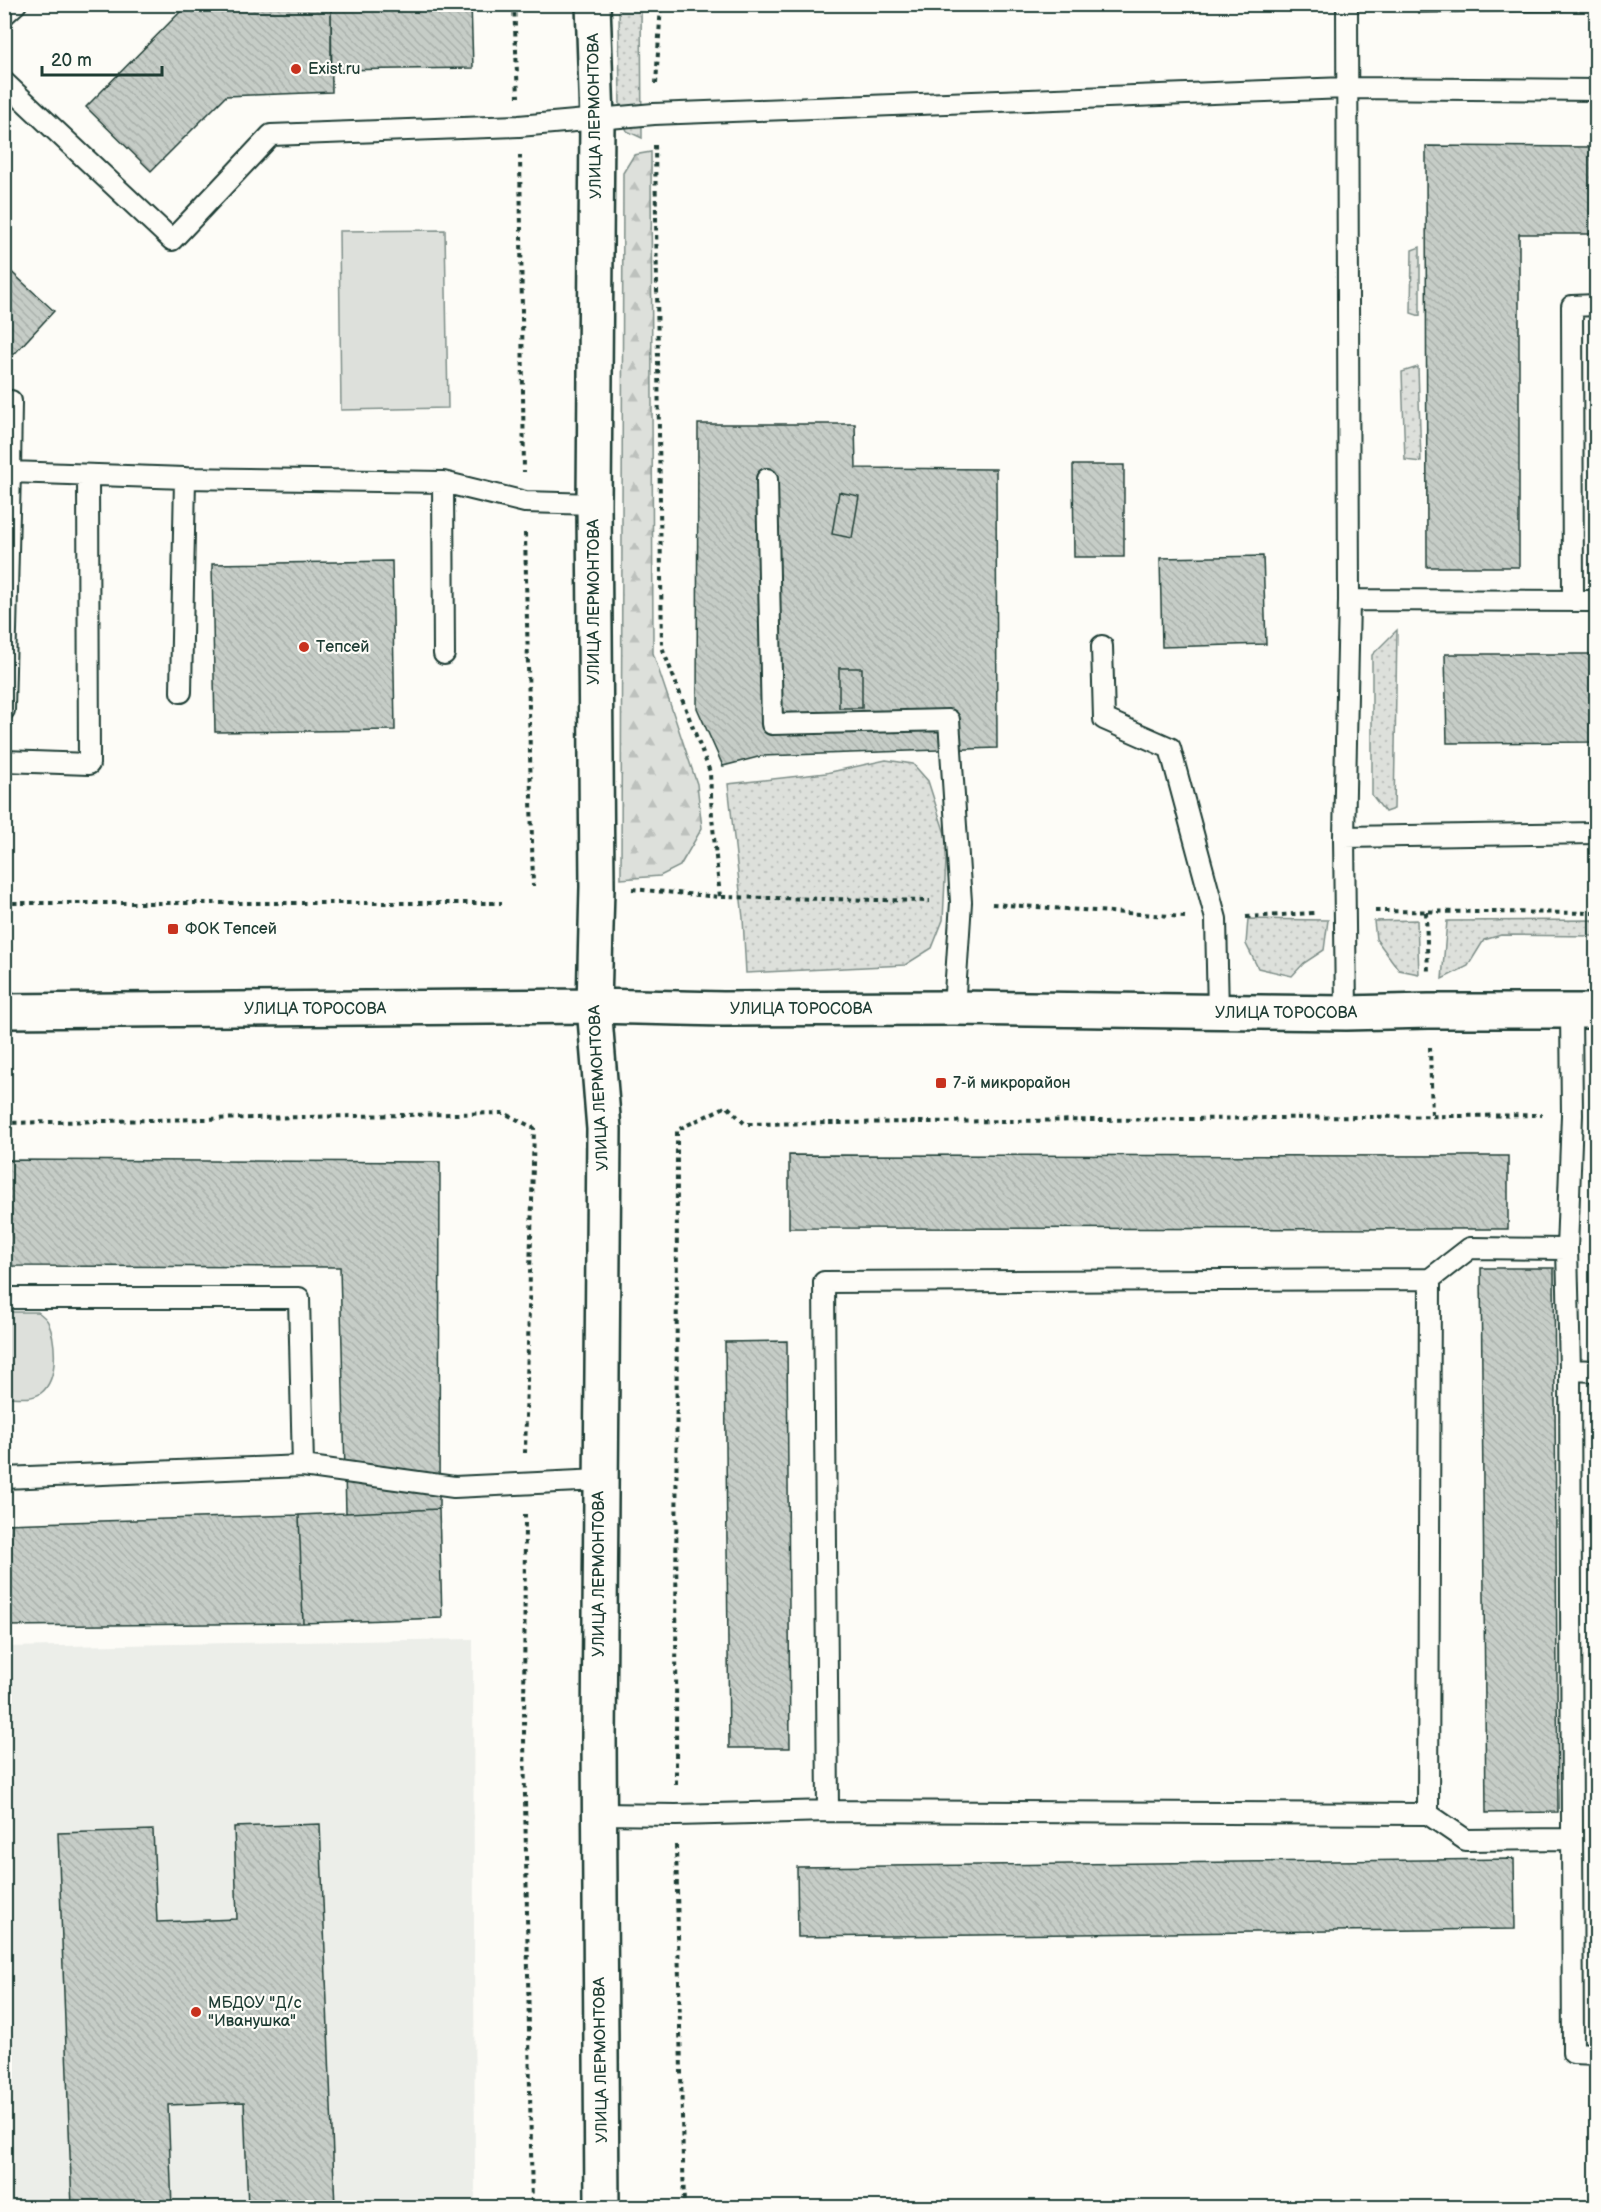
<svg xmlns="http://www.w3.org/2000/svg" width="1601" height="2212" viewBox="0 0 1601 2212" font-family="'Balsamiq Sans',sans-serif">
	<defs>
		<pattern id="grass-dots" width="8" height="8" patternUnits="userSpaceOnUse" patternTransform="scale(1.5)"><rect width="8" height="8" fill="#dde0db"/><path d="M2 2h.1M6 6h.1" fill="none" stroke="#bdc1bd" stroke-width="1.8" stroke-linecap="round"/></pattern>
		<pattern id="forest-firs" width="22" height="20" patternUnits="userSpaceOnUse" patternTransform="scale(1.5)"><rect width="22" height="20" fill="#dde0db"/><path d="M5 1l3.5 6h-7zM16 11l3.5 6h-7z" fill="#bdc1bd"/></pattern>
		<pattern id="building-back-hatch" width="6" height="6" patternUnits="userSpaceOnUse" patternTransform="scale(1.5)"><rect width="6" height="6" fill="#c6cdc7"/><path d="M-1 5l2 2M0 0l6 6M5-1l2 2" fill="none" stroke="#aab1ac"/></pattern>
	</defs>
	<rect width="100%" height="100%" fill="#fdfcf7"/>
	<filter id="ink" filterUnits="userSpaceOnUse"><feTurbulence type="fractalNoise" baseFrequency=".0167" numOctaves="2"/><feDisplacementMap in="SourceGraphic" scale="12" xChannelSelector="R" yChannelSelector="G"/><feConvolveMatrix kernelMatrix="1 2 1 2 8 2 1 2 1" color-interpolation-filters="sRGB"/></filter>
	<g filter="url(#ink)">
		<path fill="#eceee9" d="M473,1639l2,568h-470l-1,-560z"/>
		<path fill="url(#grass-dots)" stroke="#7e8e88" stroke-width="1.5" d="M619,5h22l1,133 -15,-7 -7,-19z
			M1420,247v69l-9,-3 1,-63z
			M1418,367l3,95 -16,-2 -3,-88z
			M1397,630l-3,179 -9,3 -13,-17v-140z
			M886,760l27,4 15,17 19,59 -4,80 -11,28 -27,17 -159,8 -3,-55 -15,-134 98,-11z
			M1248,919l80,1 -4,30 -20,13 -12,13 -34,-8 -12,-24z
			M1417,920v1l2,53 -20,-4 -23,-31 -2,-18z
			M1596,920v16l-95,-1 -17,5 -16,26 -26,13 5,-58z"/>
		<path fill="url(#forest-firs)" stroke="#7e8e88" stroke-width="1.5" d="M651,152l2,501 44,131 5,44 -22,38 -20,10 -39,3 2,-706 11,-18z"/>
		<path fill="#dde0db" stroke="#7e8e88" stroke-width="1.5" d="M445,230l3,178 -107,2 -2,-179z
			M4,1312h34c4,3 8,6 10,10 8,19 11,57 -7,71 -9,7 -26,4 -36,4z"/>
		<path fill="url(#building-back-hatch)" stroke="#1f3d34" stroke-width="1.5" d="M188,4h143l1,88 -106,4 -75,75 -65,-64z
			M331,4h140l2,64 -142,2z
			M1418,4h178v6l-178,3z
			M1426,146l170,1v87h-77v333h-92z
			M4,265l50,46 -50,54z
			M698,424h157l1,44 140,1 1,279 -235,8 -39,10 -26,-58z
			M1073,465h51v92h-50z
			M839,492l20,4 -7,42 -20,-4z
			M1263,556l3,88 -104,3 -2,-89z
			M392,561l3,169 -180,2 -3,-168z
			M1445,654h151v88l-149,1z
			M839,668h23v40h-23z
			M789,1155l719,1v73l-719,-1z
			M4,1160l436,2 -1,347 -93,4 -6,-246 -336,-1z
			M1481,1268h73l4,544 -72,1z
			M787,1341l3,407h-61l-4,-406z
			M439,1509l3,109 -139,5 -4,-108z
			M299,1515l4,108 -299,3v-102z
			M320,1824l15,384h-87l-4,-106 -76,3 4,103h-100l-14,-375 95,-3 4,92 80,-3 -3,-92z
			M1514,1859l1,70 -717,8 -1,-70z"/>
		<g fill="none" stroke-linecap="round" stroke-linejoin="round">
			<defs>
				<path id="lane" d="M1347,4l2,596 247,1
					M4,15l12,-11
					M4,82l168,158 99,-105 248,-9 135,-12 692,-26 250,2
					M10,472l1,-71
					M767,479l5,245 177,-4 12,182 -7,106
					M443,482l1,172
					M1349,600l-5,237 252,-4
					M1573,601l-1,-295 24,-1
					M1102,646l2,73 66,29 46,171 2,94
					M181,692l4,-214 258,4 82,20 69,2
					M4,710l6,-238 175,6
					M4,761l85,3 -1,-289
					M1344,837l2,176
					M1571,1012l1,103 -5,134 3,121 3,683 23,1
					M1430,1279l40,-31 97,1
					M4,1298h295l4,168
					M1570,1370l26,1
					M4,1478l299,-12 151,21 146,-7
					M828,1811l-4,-529 606,-3 -2,535
					M599,1814l77,1 152,-4 600,3 38,26 106,-1"/>
				<path id="street" d="M593,4l4,116 -3,384 3,383 -3,119 10,123 -5,610 3,469
					M4,1011l590,-5 129,3 231,-1 392,5 83,-2h167"/>
			</defs>
			<use href="#lane" stroke="#1f3d34" stroke-width="24"/>
			<use href="#street" stroke="#1f3d34" stroke-width="38"/>
			<path stroke="#1f3d34" stroke-width="4" stroke-dasharray="4.5 4.5" stroke-linecap="butt" d="M514,4l4,93
				M656,84l5,-80
				M655,145l7,502 48,125 2,45 8,80
				M520,155l4,317
				M525,533l8,353
				M632,889l88,8 210,4
				M4,903h498
				M992,904l193,13
				M1375,911l221,2
				M1426,912l2,62
				M1246,917l68,-4
				M1430,1047l2,70
				M4,1123l500,-10 30,15 -9,325
				M525,1514l-1,224 8,470
				M676,1784l1,-654 50,-24 18,18 797,-9
				M676,1845l8,363"/>
			<use href="#lane" stroke="#fdfcf7" stroke-width="20"/>
			<use href="#street" stroke="#fdfcf7" stroke-width="33"/>
		</g>
	</g>
	<g fill="#c8321e" stroke="#fdfcf7" stroke-width="2">
		<circle cx="296" cy="69" r="6"/>
		<circle cx="304" cy="647" r="6"/>
		<rect x="167" y="923" width="12" height="12" rx="3"/>
		<rect x="935" y="1077" width="12" height="12" rx="3"/>
		<circle cx="196" cy="2012" r="6"/>
	</g>
	<g text-anchor="middle" dominant-baseline="central" stroke-width="4.5" stroke-linejoin="round" paint-order="stroke">
		<g font-size="16" fill="#1f3d34" stroke="#fdfcf7" text-anchor="start">
			<text x="308" y="69">Exist.ru</text>
			<text x="316" y="647">Тепсей</text>
			<text x="185" y="929">ФОК Тепсей</text>
			<text x="953" y="1083">7-й микрорайон</text>
			<text x="208" y="2003">МБДОУ "Д/с<tspan x="208" dy="18">"Иванушка"</tspan></text>
		</g>
		<g font-size="16" fill="#1f3d34" stroke="#fdfcf7">
			<text transform="translate(595 116) rotate(-91)">УЛИЦА ЛЕРМОНТОВА</text>
			<text transform="translate(594 602) rotate(-90)">УЛИЦА ЛЕРМОНТОВА</text>
			<text x="315" y="1009">УЛИЦА ТОРОСОВА</text>
			<text x="801" y="1009">УЛИЦА ТОРОСОВА</text>
			<text x="1286" y="1013">УЛИЦА ТОРОСОВА</text>
			<text transform="translate(599 1088) rotate(-93)">УЛИЦА ЛЕРМОНТОВА</text>
			<text transform="translate(599 1574) rotate(-90)">УЛИЦА ЛЕРМОНТОВА</text>
			<text transform="translate(601 2060) rotate(-91)">УЛИЦА ЛЕРМОНТОВА</text>
		</g>
	</g>
	<rect width="1601" height="2212" fill="none" stroke="#fdfcf7" stroke-width="24"/>
	<rect x="12" y="12" width="1577" height="2188" fill="none" stroke="#1f3d34" stroke-width="2" filter="url(#ink)"/>
	<path d="M42 66v9h120v-9" fill="none" stroke="#1f3d34" stroke-width="3"/>
	<text x="51" y="66" font-size="18" fill="#1f3d34" stroke="#fdfcf7" stroke-width="4.5" paint-order="stroke">20 m</text>
</svg>
